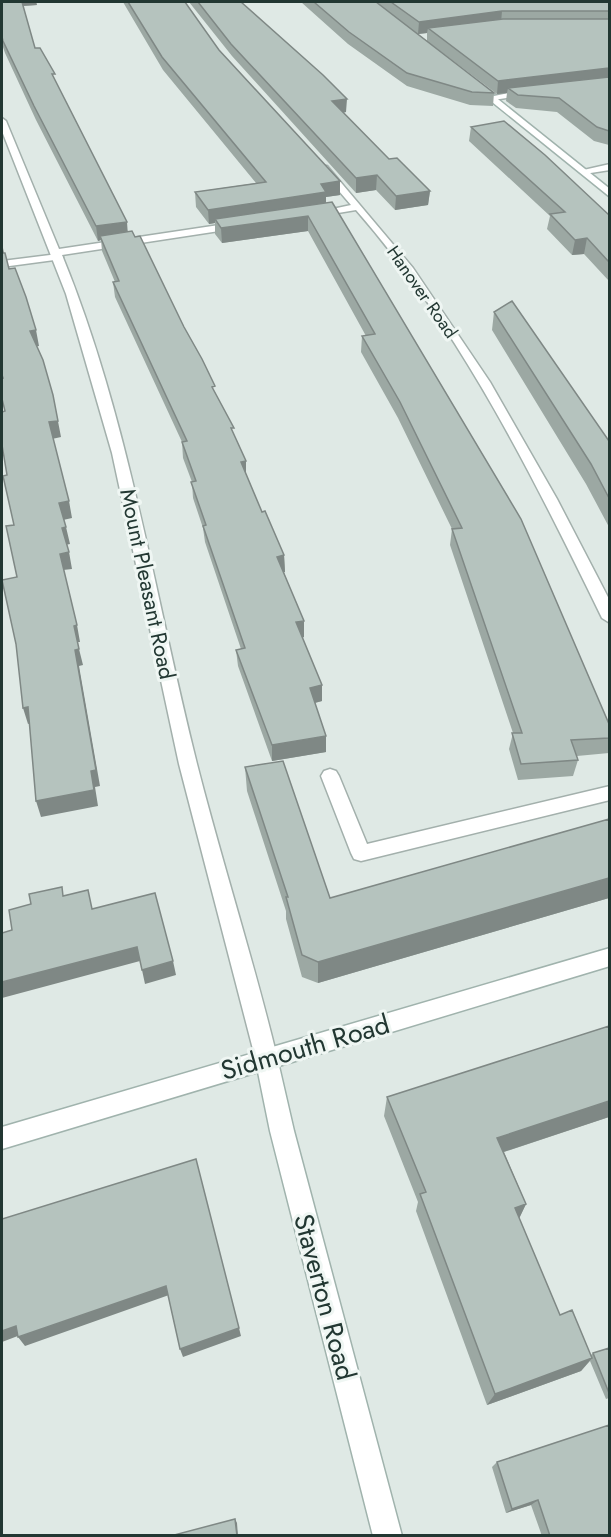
<svg xmlns="http://www.w3.org/2000/svg" width="611" height="1537" viewBox="0 0 611 1537" font-family="Jost,sans-serif">
	<rect width="100%" height="100%" fill="#dfe9e5"/>
	<g fill="none" stroke-linecap="round" stroke-linejoin="round">
		<defs>
			<path id="lane" d="M58,254l5,3 -1,2 -60,8v-6z
				M330,769l6,2 3,5 28,68 243,-58v14l-249,61 -7,-2 -3,-6 -30,-77 3,-5z"/>
			<path id="street" d="M529,89l3,5 -39,6 -4,-3z
				M2,118l4,3 53,128 180,-27 5,3 -5,3 -177,27c67,163 92,339 135,509 25,98 56,194 80,293l-3,7 -8,3 -8,-3 -3,-7 -76,-293 -67,-311 -46,-159 -64,-163z
				M610,164v6l-26,4 -5,-3z
				M321,166h6l86,102 77,114 67,117 53,102v22l-8,-5c-69,-141 -141,-288 -246,-408l-42,7 -5,-3 42,-9 -30,-35z"/>
			<path id="secondary" d="M474,80l136,109v8l-139,-112z
				M610,948v18l-331,100 15,65 108,405h-29l-103,-405 -12,-59 -256,77v-22l255,-75 9,-5 3,1z"/>
		</defs>
		<use href="#lane" stroke="#a3b0ac" stroke-width="3"/>
		<use href="#street" stroke="#a3b0ac" stroke-width="3"/>
		<use href="#secondary" stroke="#a0b3ad" stroke-width="3"/>
		<use href="#lane" fill="#fff" fill-rule="evenodd"/>
		<use href="#street" fill="#fff" fill-rule="evenodd"/>
		<use href="#secondary" fill="#fff" fill-rule="evenodd"/>
	</g>
	<path fill="#9ca8a3" d="M2,2h34l1,3 -14,1 12,42 21,35 72,149 87,161 31,68v13l16,38 22,43 1,17h-1l20,65 -2,1 20,47v16l-7,2 11,33v16l-54,9 -34,-95 -2,-16 5,-1 -36,-107 -2,-14 -10,-30 -1,-16 -9,-24 -1,-16 -67,-145 -2,-15h2l-13,-31 -1,-11 -3,1 -62,-121 -31,-67 -3,-9z
		M123,2h62l34,48 121,131v14l-14,2v6l283,521v29l-32,3 1,4 -5,16 -55,4 -9,-31 4,-16 -63,-188 2,-16 -54,-111 -37,-66 1,-16h4l-58,-105 -86,12 -7,-9v-11l-6,1 -13,-17 -1,-15 61,-9 -93,-113z
		M189,2h52l105,110 -3,1 46,46 41,32 -2,14 -33,5 -19,-20 -20,3 -124,-137z
		M301,2h308v143l-15,-4 -37,-29 -41,-4 -10,-7 1,-8 -10,1 -70,-53v-8l-9,1 76,59 -1,13 -23,-1 -63,-19 -59,-42z
		M471,127l138,88v66l-25,-27 -12,1 -25,-26 3,-13 -81,-75z
		M494,312l115,129v86l-23,-43 -94,-154z
		M245,767l85,131 279,-79v79l-291,85 -16,-6 -16,-58v-8l-39,-120z
		M609,1026v91l-105,35 22,52 -7,14 41,97 31,40 2,-2 16,-5v50l-3,1 -16,-38 -9,10 -94,34 -71,-194 2,-9 -34,-86 3,-19z
		M497,1462l112,74h-67l-11,-31 -25,8 -14,-46z"/>
	<path fill="#7f8885" d="M21,2h15l1,3 -15,1z
		M502,11l-1,12 -73,5 -1,5 -9,1 1,-12z
		M609,68v13l-101,7 -1,5 -10,1 1,-13z
		M347,99l-1,13 -14,2v-13z
		M377,175l-1,15 -20,3v-15z
		M340,181v14l-14,2v10l-111,12v4l-6,1 -1,-14 113,-26z
		M430,191l-2,14 -33,5 1,-14z
		M308,216v15l-86,12 -1,-15z
		M127,222l1,14h-28l1,4 -3,1 -2,-15z
		M587,238l-3,16 -12,1 3,-15z
		M2,243l3,15 -3,1z
		M36,330l3,16 -6,1 -3,-16z
		M56,411l5,26 -9,2 -3,-17z
		M246,461v17l-5,-16z
		M69,501l3,17 -9,2 -4,-17z
		M66,527l4,17 -5,1 -3,-17z
		M69,552l3,17 -9,1 -3,-16z
		M284,555l1,17 -7,1 -1,-16z
		M304,621v16l-8,2v-17z
		M77,625l3,17h-3l-3,-16z
		M79,649l4,16 -4,1 21,120 -5,1 3,19 -57,11 -5,-16 39,-151z
		M322,685v16l-12,3v-16z
		M28,707l4,16 -4,1 -5,-16z
		M326,736v16l-54,9v-16z
		M609,878v20l-291,85v-21z
		M137,947l3,14 -138,37v-16z
		M173,961l3,14 -31,9 -3,-14z
		M609,1101v16l-118,39 6,-18z
		M526,1204l-8,17 -3,-13z
		M166,1286l3,9 -144,51 -7,-9z
		M16,1326l7,8 -21,8v-11z
		M239,1328l2,8 -58,21 -3,-8z
		M592,1358l-11,13 -94,34 8,-11z
		M538,1500l-7,5 -25,8 6,-4z
		M235,1519l2,4 1,13h-1z"/>
	<path fill="#b5c3be" stroke="#7f8885" stroke-width="1.5" d="M2,2h20l13,46h5l15,26h-3l75,148 -31,4 -62,-120 -31,-65 -1,-4z
		M128,2h57l34,48 121,131 -19,3 5,8 -118,18 -13,-18 71,-10 -104,-125z
		M198,2h43l82,73 24,24 -15,2 57,58 8,-1 33,33 -34,5 -19,-21 -21,3 -125,-134z
		M314,2h62l118,91 -22,-1 -65,-19 -58,-41z
		M391,2h218v9h-107l-83,11z
		M503,19h106v49l-111,13 -70,-53z
		M609,77v54l-12,-4 -38,-29 -41,-3 -10,-7z
		M504,121l41,34 64,60v47l-22,-24 -12,2 -25,-26 15,-2 -94,-85z
		M332,202l189,317 88,205v14l-38,2 7,20 -57,4 -9,-31h10l-70,-204 10,-1 -62,-126 -38,-66 13,-2 -67,-118 -87,12 -6,-9z
		M132,231l3,6 5,-1 44,91 18,32 13,27 -3,1 22,41h-3l15,33 -5,1 21,50 3,-1 19,44 -7,2 27,64 -8,1 26,63 -12,3 16,48 -54,9 -36,-95 9,-2 -42,-122 3,-1 -15,-43 5,-1 -14,-39 5,-1 -74,-159 6,-1 -19,-45z
		M2,253h3l4,16 6,-1 11,29 10,33 -6,1 13,29 10,35 5,26 -9,1 20,79 -10,2 7,24 -4,1 7,24 -9,2 17,71 -3,1 5,23 -4,1 21,120 -5,1 3,19 -58,11 -8,-94 -5,1 -7,-64 -14,-64 15,-3 -11,-51 8,-1 -11,-49 4,-1 -5,-30v-33l3,-1 -3,-12v-21h1l-1,-3z
		M512,301l97,140v57l-18,-34 -97,-152z
		M283,761l47,137 279,-79v59l-291,84 -16,-7 -16,-58h2l-43,-130z
		M62,887l1,9 25,-6 4,19 63,-16 18,68 -31,9 -5,-23 -135,35v-49l10,-3 -3,-20 22,-6 -2,-10z
		M609,1026v75l-112,37 29,66 -11,4 45,107 12,-5 20,48 -97,36 -75,-200 6,-2 -39,-95z
		M196,1159l43,169 -59,21 -14,-63 -148,51 -2,-11 -14,5v-112z
		M609,1348v45l-16,-40z
		M609,1425v111h-59l-12,-36 -26,9 -15,-47z
		M235,1519l2,17h-63v-1z"/>
	<g text-anchor="middle" dominant-baseline="central" stroke-width="6" stroke-linejoin="round" paint-order="stroke">
		<g font-size="18" fill="#223732" stroke="#eff6f3">
			<text transform="translate(422 292) rotate(55)">Hanover Road</text>
		</g>
		<g font-size="22" fill="#223732" stroke="#eff6f3">
			<text transform="translate(148 584) rotate(78)">Mount Pleasant Road</text>
		</g>
		<g font-size="27" fill="#223732" stroke="#eff6f3">
			<text transform="translate(305 1047) rotate(-16)">Sidmouth Road</text>
			<text transform="translate(325 1297) rotate(75)">Staverton Road</text>
		</g>
	</g>
	<rect width="611" height="1537" fill="none" stroke="#223732" stroke-width="6"/>
</svg>
